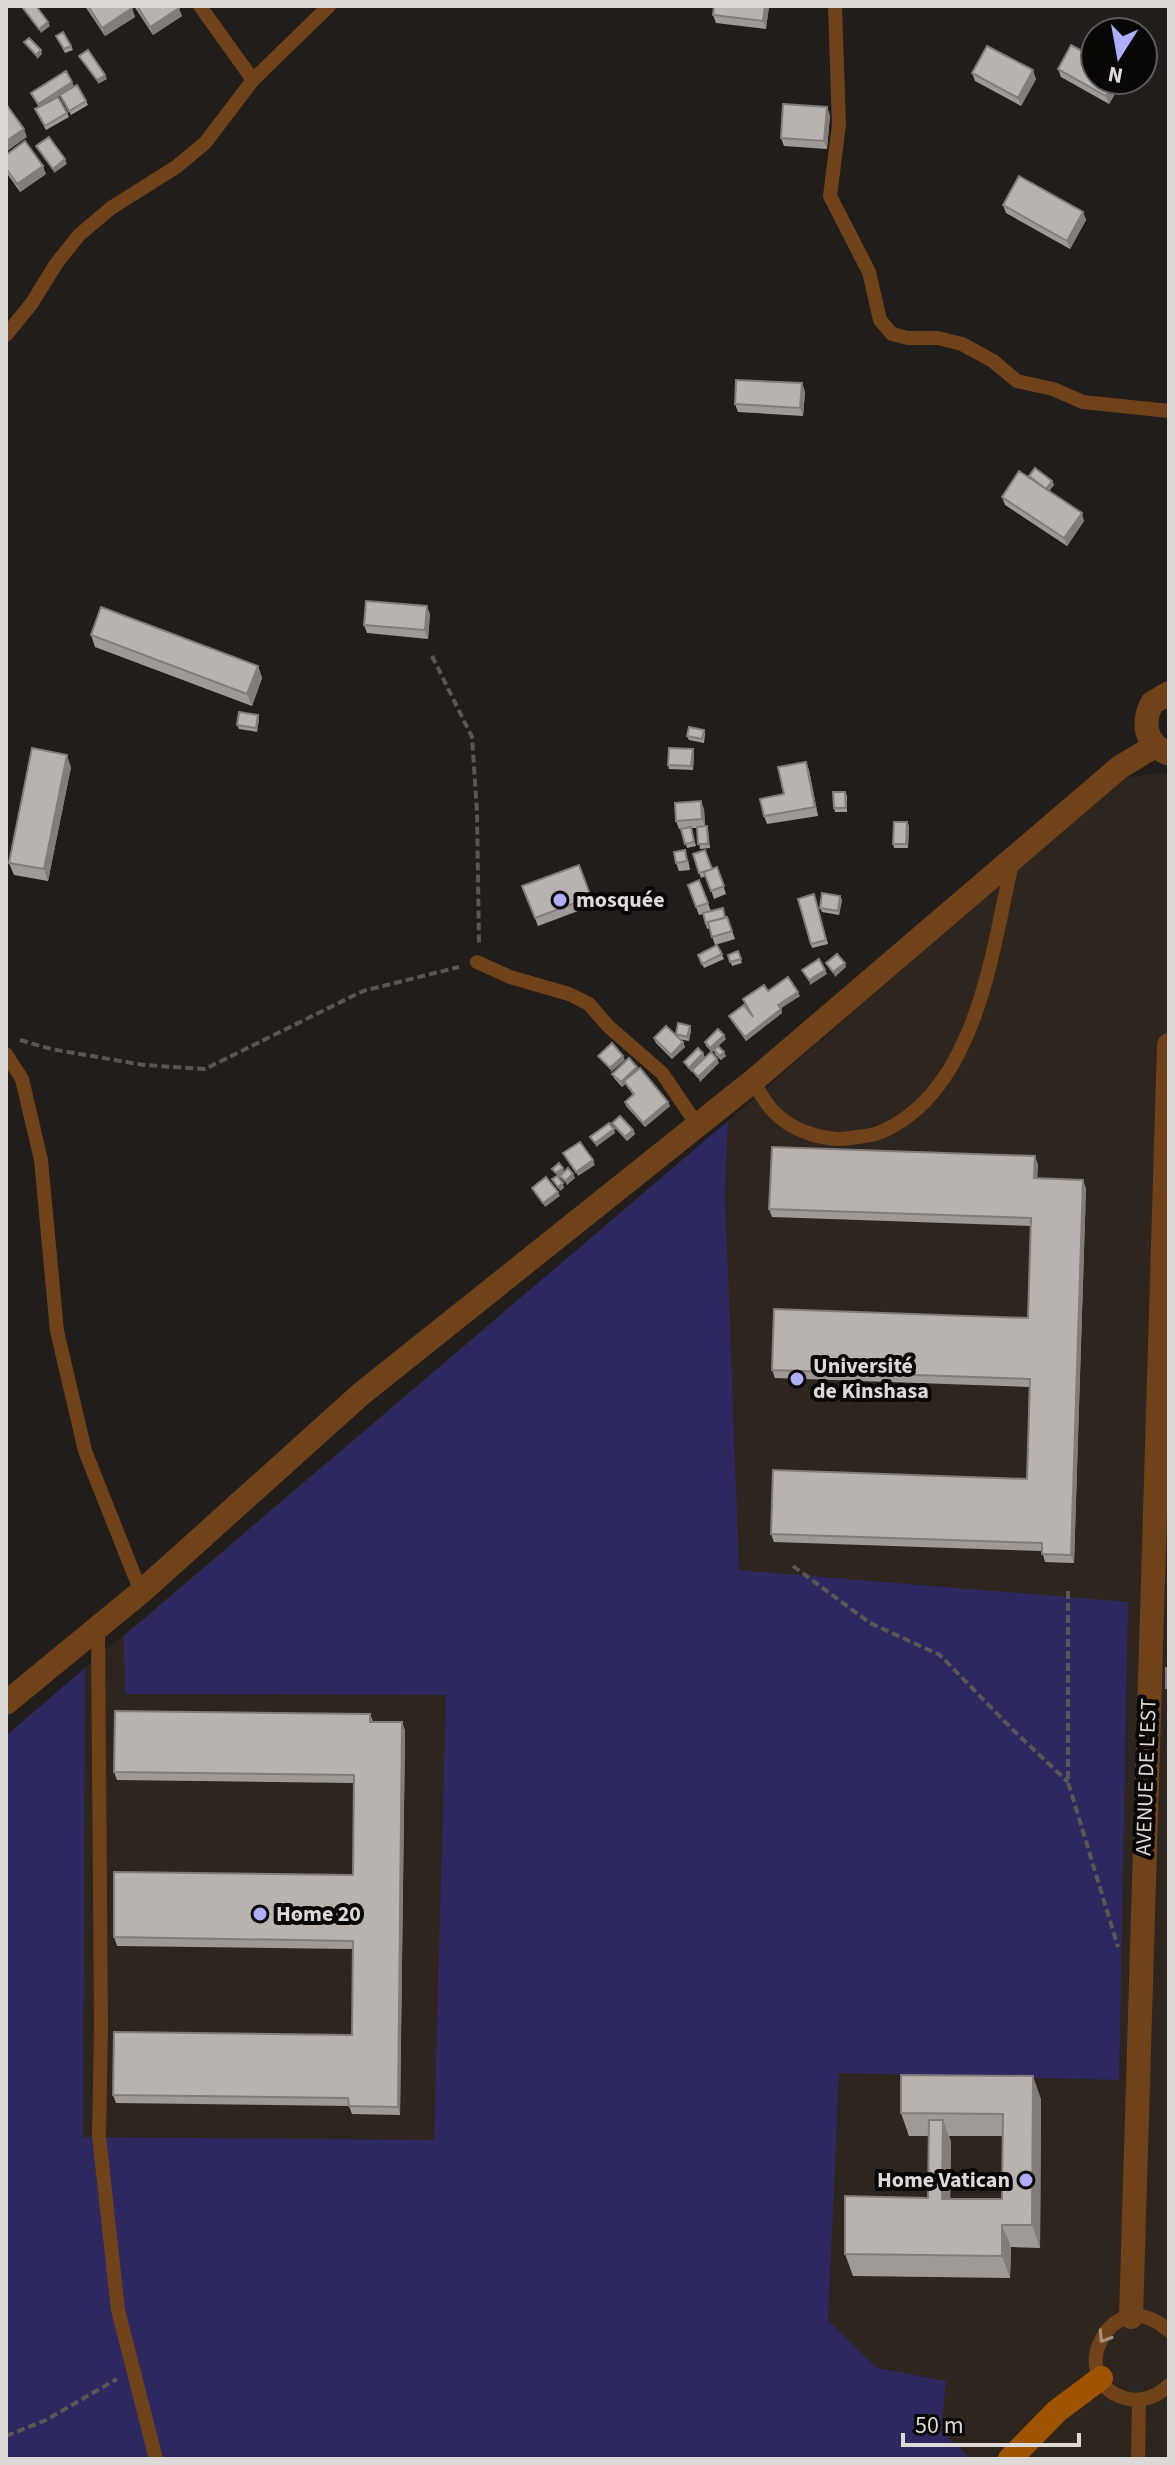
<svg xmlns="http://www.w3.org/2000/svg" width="1175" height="2465" viewBox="0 0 1175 2465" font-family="'Source Sans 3',sans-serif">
	<rect width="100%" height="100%" fill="#211d1a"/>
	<path fill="#2e251e" d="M1169,772v1687h-1163v-724l722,-614 393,-343z"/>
	<path fill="#2e2861" d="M728,1121l-3,73 14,376 389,32 -9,478 -280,-7 -11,247 49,48 69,13 -5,50 30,28h-965v-723l79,-68 -2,469 351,3 12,-445 -321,-1 -1,-58z"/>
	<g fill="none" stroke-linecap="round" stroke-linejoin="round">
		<path stroke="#5a5654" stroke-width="4" stroke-dasharray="8 4" stroke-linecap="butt" d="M432,656l40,81 5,75 2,132
			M20,1040l31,9 93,16 61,4 158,-78 96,-24
			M793,1566l77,57 70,32 71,73 57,54
			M1068,1591v191l50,165
			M6,2436l40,-16 71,-41"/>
		<path stroke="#70421a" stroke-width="14" d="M200,6l53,74
			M835,6l4,119 -9,71 39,76 11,48 12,14 16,4h30l24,6 31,17 24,20 36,8 30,13 86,9
			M6,335l26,-32 24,-39 23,-29 32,-27 65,-41 29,-24 48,-63 76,-74
			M477,962l33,15 59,17 20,10 19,22 54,47 36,53
			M6,1054l16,25 19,81 16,171 28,120 56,141
			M753,1081c6,10 12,22 20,30 18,20 53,31 78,27 10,-2 22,-2 30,-6 95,-41 111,-180 131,-269
			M98,1628l3,399 -2,109 19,174 38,149
			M1169,2331c-58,-54 -109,54 -40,68 15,3 30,-4 40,-14
			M1138,2459l1,-59"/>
		<path stroke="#70421a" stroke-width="24" d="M1167,753c-22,-10 -25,-30 -15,-50l17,-10
			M6,1703l135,-111 220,-198 392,-313 367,-314 35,-21
			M1131,2317l38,-1272"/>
		<path stroke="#9e5400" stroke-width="24" d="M1010,2459l47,-48 44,-33"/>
	</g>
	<path fill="#9f9a96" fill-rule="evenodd" d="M85,6h46l4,11 -30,19z
		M134,6h43l5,10 -29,19z
		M769,6l-3,23 -50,-6 -3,-8z
		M56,36l15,10 2,4 -8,3z
		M1058,69l65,11 -14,24 -48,-27z
		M972,73l64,6 -15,27 -46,-25z
		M74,86l12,15 2,4 -17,10 -11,-20 -8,5 15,13 2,4 -23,13 -9,-16 -2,-5 4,-2 -8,-14z
		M830,115l-3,34 -43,-3 -3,-8z
		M6,155l40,19 -26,18 -14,-20z
		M1003,205l80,7 3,8 -16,29 -64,-36z
		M802,383l3,9 -2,24 -65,-4 -3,-8z
		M1029,476l23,5 2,4 -5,6 35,30 -17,25 -62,-41 -3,-8 28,-19z
		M430,614l-2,25 -61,-6 -3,-8z
		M91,635l167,31 4,12 -10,28 -157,-59z
		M258,715l1,4 -2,13 -18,-3 -2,-4z
		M704,730l1,4 -1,9 -15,-3 -2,-4z
		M694,753l-1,17 -24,-1 -1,-4z
		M806,762l3,8 9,46 -51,8 -3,-8 20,-22z
		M71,767l-23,114 -34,-6 -5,-12z
		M845,792l2,4v16h-12l-1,-4z
		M704,809l1,17 3,4 2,18 -10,1 -3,-21h-6l5,18 -9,2 -6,-19h-2l-3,-8z
		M907,822l2,4 -1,22h-14l-1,-4z
		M693,854l19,15 5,-2 9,27 -12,5 -8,-23 -5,2z
		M688,859l2,11 -11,1 -3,-8z
		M579,865l15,40 -56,21 -16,-40z
		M699,880l12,31 14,7 2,-1 8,22 -20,6 -6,-17 -2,1 -4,-15 -4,1 -11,-30z
		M814,894l14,50 -16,4 -14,-49z
		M840,896l2,4 -3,15 -17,-3 -2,-4z
		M717,945l7,14 -20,9 -6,-13z
		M738,951l4,12 -10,3 -4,-11z
		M768,991l32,5 -20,12 2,5 -36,28 -15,-21 -2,-4 21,-3 -7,-14z
		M691,1030l-2,11 -10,-2 4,3 2,5 -13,12 -16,-16 -2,-5 22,-2v-2z
		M726,1039l-8,7 8,10 -5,4 -6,-6 -1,-4 -2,2 -6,-6 -1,-4z
		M638,1070l32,36 -25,21 -19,-21 -1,-4 8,-7 -8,-11 -3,3 -8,-9 -2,-4z
		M612,1123l21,7 2,4 -8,7 -13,-14z
		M1038,1164l-1,14 49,10 -12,375 -29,-1 -3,-11 -268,-9 -3,-8 256,-55 2,-92 -254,-9 -3,-8 256,-52 3,-92 -259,-9 -3,-8z
		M370,1714l3,8h29l3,9 -5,384 -48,-1 -3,-8 -233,-3 -3,-8 239,-60 1,-86 -236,-3 -3,-9 239,-62 1,-92 -237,-3 -3,-8z
		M1041,2099l-1,149 -29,-1 -1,31 -157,-2 -8,-22 83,-56 1,-62h-20l-8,-23zM949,2136h54l-1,63h-52l1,-57z"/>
	<path fill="#827d7a" d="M765,6h4l-3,23 -3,-8z
		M132,8l3,9 -30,19 -3,-8z
		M179,8l3,8 -29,19 -3,-8z
		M48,22l2,4 -9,7 -2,-4z
		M41,50l1,4 -5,5 -1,-4z
		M1033,70l3,9 -15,27 -3,-8z
		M105,75l2,4 -9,5 -1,-4z
		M1115,80h8l-14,24 -3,-8z
		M72,82l2,4 -35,22 -1,-4z
		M827,107l3,8 -3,34 -3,-8z
		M24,129l3,8 -21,15v-11z
		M65,159l2,5 -13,9 -1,-4z
		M43,166l3,8 -26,18 -3,-8z
		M1083,212l3,8 -16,29 -3,-8z
		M802,383l3,9 -2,24 -3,-8z
		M1052,481l2,4 -7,8 -1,-4z
		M1082,513l2,8 -17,25 -3,-8z
		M427,606l3,8 -2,25 -3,-9z
		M258,666l4,12 -10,28 -5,-12z
		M258,715l1,4 -2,13 -1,-4z
		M693,749l1,4 -1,17 -2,-4z
		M67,755l4,12 -23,114 -4,-12z
		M806,762l3,8 9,46 -3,-9z
		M701,801l3,8 1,18 -3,-8z
		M907,822l2,4 -1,22 -2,-4z
		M840,896l2,4 -3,15 -1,-4z
		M845,963l1,4 -11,10 -2,-5z
		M825,970l2,4 -17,11 -1,-5z
		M798,992l2,4 -20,13 -2,-4z
		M781,1009l1,4 -36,28 -1,-4z
		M690,1026l1,4 -2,11 -2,-4z
		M724,1035l2,4 -14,13 -2,-4z
		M683,1042l2,5 -13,12 -1,-4z
		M724,1052l2,4 -5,4 -1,-4z
		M703,1053l2,4 -14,15 -2,-4z
		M623,1056l2,4 -14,12 -1,-4z
		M717,1059l2,4 -19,19 -2,-5z
		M637,1067l2,4 -15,10 1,3 -3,3 -1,-5z
		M668,1102l2,4 -25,21 -2,-4z
		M614,1129l1,4 -19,14 -1,-4z
		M633,1130l2,4 -8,7 -2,-4z
		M1035,1156l3,8 -1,23 -3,-9z
		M593,1160l2,5 -17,11 -2,-4z
		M563,1168l1,4 -6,6 -2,-5z
		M573,1174l2,4 -8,7 -2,-4z
		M1083,1180l3,8 -12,375 -3,-8z
		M563,1183l1,5 -4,3 -2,-4z
		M558,1192l2,4 -15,11 -2,-4z
		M402,1722l3,9 -5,384 -2,-8z
		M1033,2076l8,23 -1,149 -8,-23z
		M943,2120l8,22 -1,79 -8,-22z
		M1002,2225l9,22 -1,31 -8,-22z"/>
	<path fill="#b9b3af" stroke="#827d7a" stroke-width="2" d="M26,6h10l12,16 -9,7 -16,-21z
		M88,6h43l1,2 -30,20z
		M137,6h40l2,2 -29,19z
		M714,6h51l-2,15 -50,-6z
		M63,32l8,14 -7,3 -8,-13z
		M29,38l12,12 -5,5 -12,-13z
		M1071,45l24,13v22h20l-9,16 -48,-27z
		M987,46l46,24 -15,28 -46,-25z
		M88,50l17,25 -8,5 -18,-24z
		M66,71l6,11 -34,22 -7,-11z
		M77,85l9,16 -17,10 -9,-16z
		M58,97l9,16 -22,13 -10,-17z
		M6,104l18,25 -18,12z
		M783,104l44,3 -3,34 -43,-3z
		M49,137l16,22 -12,10 -17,-23z
		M25,141l18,25 -26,18 -11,-16v-13z
		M1019,176l64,36 -16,29 -64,-36z
		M736,380l66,3 -2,25 -65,-4z
		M1035,468l17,13 -6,8 -17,-13z
		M1019,471l63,42 -18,25 -62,-41z
		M366,601l61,5 -2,24 -61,-5z
		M101,607l157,59 -11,28 -156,-59z
		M239,712l19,3 -2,13 -19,-3z
		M689,727l15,3 -2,9 -15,-3z
		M32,748l35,7 -23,114 -35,-6z
		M669,748l24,1 -2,17 -23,-1z
		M806,762l9,45 -51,9 -4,-17 24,-5 -6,-27z
		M833,792h12l1,16h-12z
		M701,801l1,18 -26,2 -1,-18z
		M894,822h13l-1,22h-13z
		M707,826l1,18h-10l-1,-17z
		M691,827l3,15 -9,2 -4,-15z
		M685,850l2,11 -11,2 -2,-11z
		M705,850l7,19 -13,4 -6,-19z
		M579,865l12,32 -56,21 -13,-32z
		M717,867l7,19 -13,5 -7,-19z
		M699,880l9,23 -12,4 -8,-22z
		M822,893l18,3 -2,15 -18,-3z
		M814,894l12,46 -15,4 -13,-45z
		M723,908l2,10 -17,4v2h-2l-3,-11z
		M727,917l5,14 -20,6 -4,-15z
		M717,945l5,9 -20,10 -4,-9z
		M738,951l3,8 -11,3 -2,-7z
		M837,954l8,9 -12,9 -7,-9z
		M819,959l6,11 -16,10 -7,-10z
		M788,977l10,15 -20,13 3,4 -36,28 -16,-21 15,-11 9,12 -10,-18 21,-14 4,6z
		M678,1023l12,3 -3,11 -11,-3z
		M666,1026l17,16 -12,13 -17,-17z
		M718,1029l6,6 -14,13 -5,-6z
		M612,1043l11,13 -13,12 -12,-12z
		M718,1046l6,6 -4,4 -6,-6z
		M698,1048l5,5 -14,15 -5,-6z
		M711,1052l6,7 -19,18 -6,-7z
		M629,1058l8,9 -16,15 -9,-8z
		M640,1068l28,34 -25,21 -18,-21 9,-8 -10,-13z
		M620,1116l13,14 -8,7 -13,-14z
		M609,1123l5,6 -19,14 -5,-6z
		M580,1142l13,18 -17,12 -13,-19z
		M772,1147l263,9 -1,22 49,2 -12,375 -29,-1v-11l-271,-9 2,-64 254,9 3,-100 -258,-9 2,-61 254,9 3,-100 -262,-9z
		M559,1163l4,5 -7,5 -4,-4z
		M568,1168l5,6 -8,7 -5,-5z
		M557,1176l6,7 -5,4 -6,-8z
		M546,1177l12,15 -15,11 -11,-15z
		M1166,1668h3v20h-3z
		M115,1711l255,3v8h32l-4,385 -49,-1 -1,-8 -235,-3 1,-63 238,3 1,-94 -239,-4v-65l239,3 1,-100 -240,-3z
		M901,2075l132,1 -1,149h-30v31l-157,-2v-58l83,2 1,-78h14l-1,79h60l1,-85 -102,-1z"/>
	<defs><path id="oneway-chevron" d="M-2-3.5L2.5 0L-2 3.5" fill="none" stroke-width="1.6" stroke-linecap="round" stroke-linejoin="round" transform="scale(2)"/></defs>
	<use stroke="#a68e78" href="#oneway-chevron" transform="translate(1104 2337) rotate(123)"/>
	<g fill="#afaefa" stroke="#090706" stroke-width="3">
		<circle cx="560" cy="900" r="8"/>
		<circle cx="797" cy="1379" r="8"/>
		<circle cx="260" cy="1914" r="8"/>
		<circle cx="1026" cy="2180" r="8"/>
	</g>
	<g text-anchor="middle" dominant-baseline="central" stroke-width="8" stroke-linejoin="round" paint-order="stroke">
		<g font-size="22" font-weight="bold" fill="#dcd9d7" stroke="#090706" text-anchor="start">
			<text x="576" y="900">mosquée</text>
			<text x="813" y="1366">Université<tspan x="813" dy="25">de Kinshasa</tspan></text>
			<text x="276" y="1914">Home 20</text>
			<text x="1010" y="2180" text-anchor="end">Home Vatican</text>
		</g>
		<g font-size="22" fill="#dcd9d7" stroke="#090706">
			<text transform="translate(1146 1777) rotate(-88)">AVENUE DE L'EST</text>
		</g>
	</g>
	<rect width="1175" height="2465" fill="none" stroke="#dcd9d7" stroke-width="16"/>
	<g transform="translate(1119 56) rotate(191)"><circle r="38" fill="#090706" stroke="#5d5b5a" stroke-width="2"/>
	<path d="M0-6L14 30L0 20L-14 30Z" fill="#afaefa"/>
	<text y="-12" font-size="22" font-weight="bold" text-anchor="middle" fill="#dcd9d7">N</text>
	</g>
	<path d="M903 2433v12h176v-12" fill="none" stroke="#dcd9d7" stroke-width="4"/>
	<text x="915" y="2433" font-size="24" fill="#dcd9d7" stroke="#090706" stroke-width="6" paint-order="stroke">50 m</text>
</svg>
